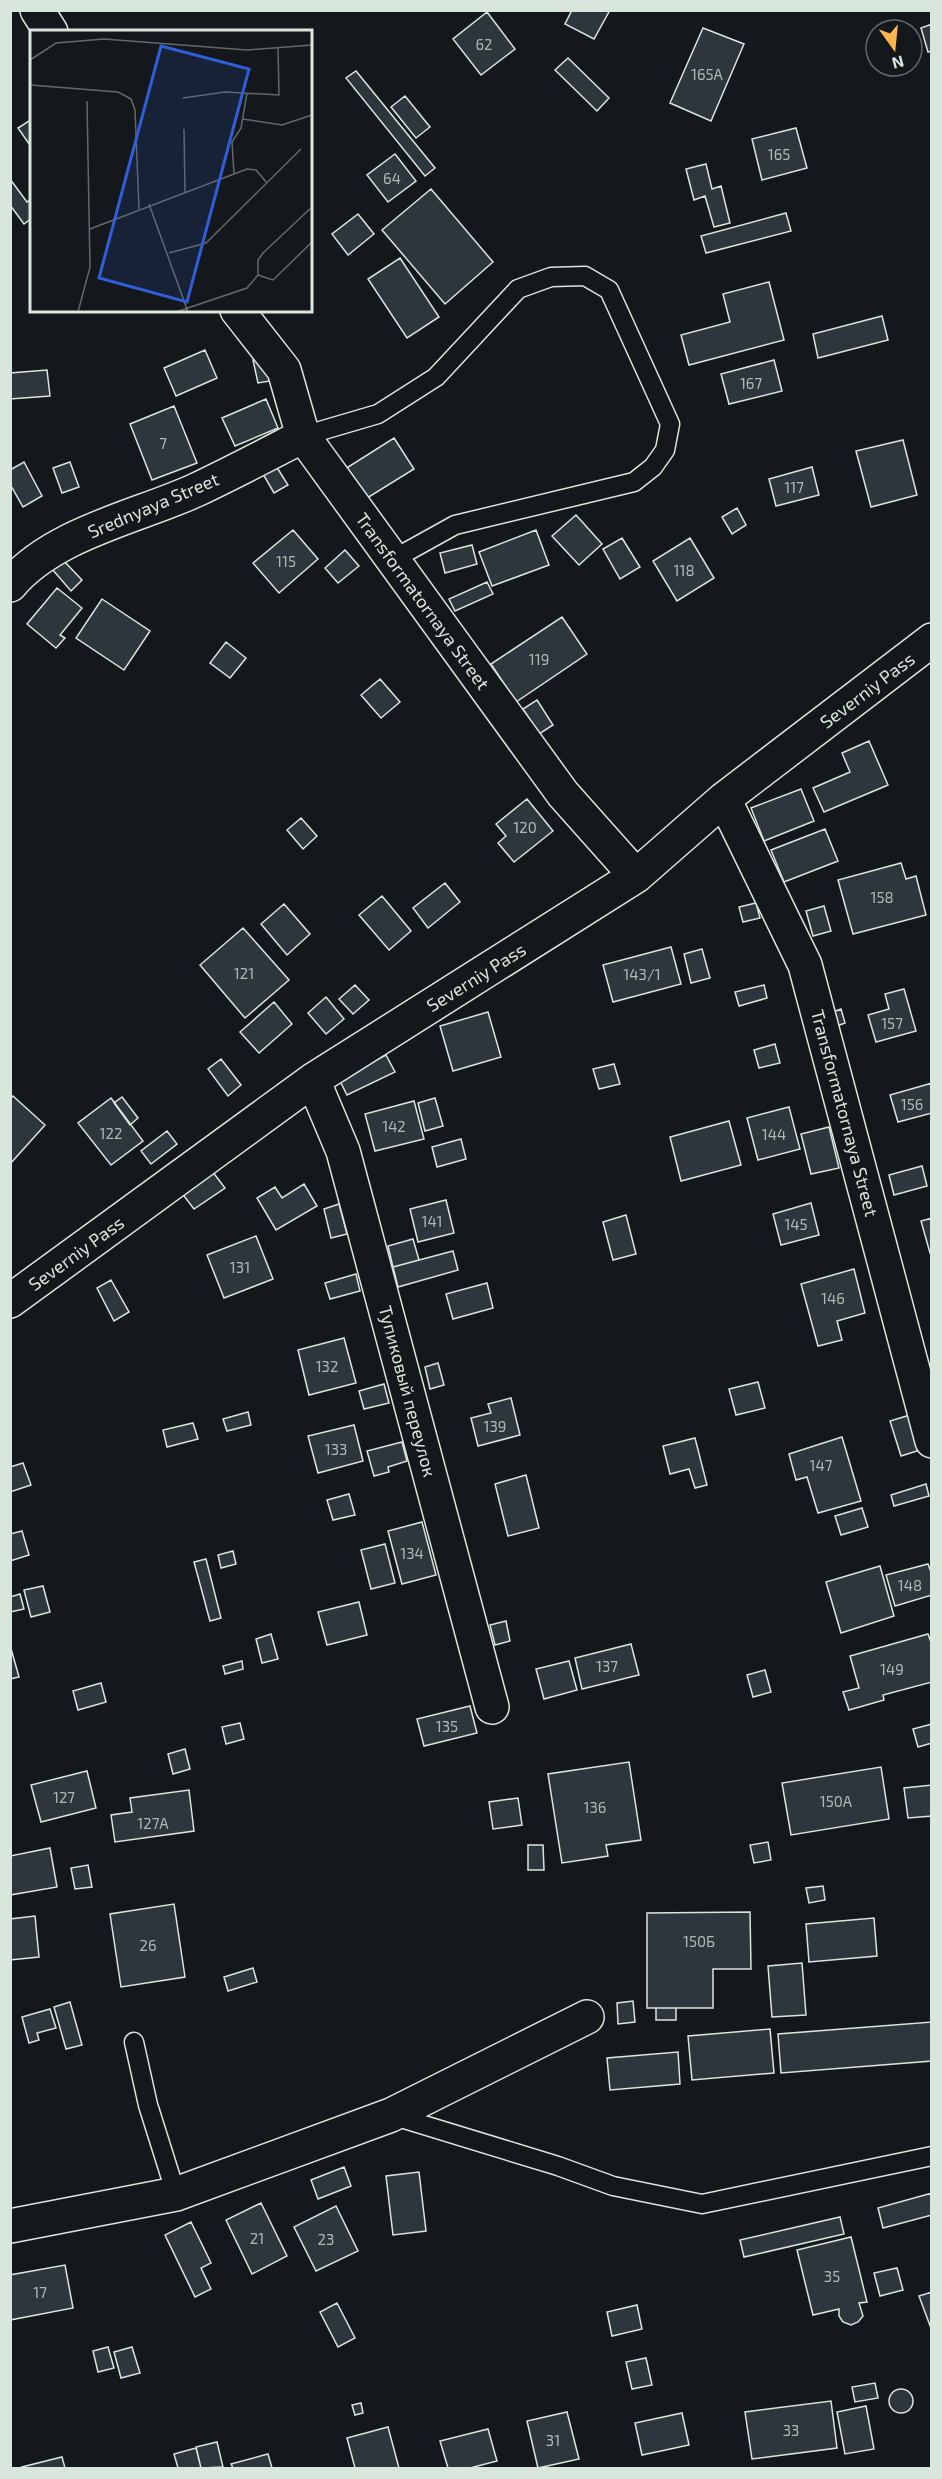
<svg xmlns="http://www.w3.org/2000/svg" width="942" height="2479" viewBox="0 0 942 2479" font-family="'Exo 2',sans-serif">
	<rect width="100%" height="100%" fill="#14181c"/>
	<path fill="#2c363c" stroke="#d8e6dc" stroke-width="1.5" d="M572,10h38l-16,29 -29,-15z
		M487,12l28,37 -34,26 -28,-36z
		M932,24v27l-4,1 -7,-24z
		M703,28l41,16 -33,77 -41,-18z
		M568,58l41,40 -12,13 -42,-41z
		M356,71l79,97 -10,8 -79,-98z
		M405,96l25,31 -14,11 -25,-31z
		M32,119v29l-14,-20z
		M796,128l11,40 -45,12 -10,-41z
		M395,154l21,27 -28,21 -21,-27z
		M706,164l6,25 9,-3 9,37 -16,4 -9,-31 -11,4 -8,-31z
		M10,179l17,23 5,-3v19l-8,6 -14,-19z
		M431,189l62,73 -48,42 -63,-74z
		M786,213l5,18 -85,22 -5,-17z
		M358,214l16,20 -26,21 -16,-21z
		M400,258l39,59 -32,21 -39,-59z
		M769,282l15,58 -95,25 -8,-30 49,-13 -7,-28z
		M882,316l6,24 -70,18 -5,-24z
		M205,350l12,28 -41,18 -12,-28z
		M264,358l6,23 -12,2 -5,-23z
		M774,360l8,31 -53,13 -8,-30z
		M47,370l3,26 -40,3v-26z
		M266,399l12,29 -43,18 -13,-28z
		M174,406l23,57 -45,17 -22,-56z
		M394,438l20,31 -50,31 -19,-31z
		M903,440l14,55 -46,12 -15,-56z
		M24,462l18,34 -19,11 -13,-23v-14z
		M70,462l9,25 -17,6 -9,-25z
		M276,466l12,19 -14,8 -11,-19z
		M812,467l7,28 -43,11 -7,-27z
		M737,508l9,17 -14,9 -10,-17z
		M576,515l26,29 -23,21 -27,-29z
		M293,530l25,29 -39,34 -26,-30z
		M536,530l13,35 -57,21 -13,-34z
		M622,538l18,29 -20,12 -17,-30z
		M690,538l24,40 -37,23 -24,-40z
		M472,545l5,19 -32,9 -5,-20z
		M345,550l14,16 -21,17 -13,-15z
		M62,559l20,21 -11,11 -19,-22z
		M487,582l6,12 -38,17 -6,-12z
		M57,588l25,20 -22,27 5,3 -9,10 -29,-24z
		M102,599l48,32 -26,39 -48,-32z
		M562,617l25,37 -71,48 -25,-38z
		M226,642l20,16 -16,20 -20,-15z
		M380,679l20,23 -19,16 -20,-23z
		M537,700l16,25 -14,9 -16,-25z
		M869,741l19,44 -64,27 -11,-24 37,-16 -8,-19z
		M801,789l13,32 -50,20 -13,-33z
		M527,799l26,32 -39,31 -16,-19 8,-7 -10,-12z
		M301,818l16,18 -14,13 -16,-19z
		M825,829l13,32 -54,21 -13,-32z
		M901,863l5,16 10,-3 10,39 -73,19 -15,-54z
		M445,883l15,19 -32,26 -15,-20z
		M382,896l29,35 -22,19 -30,-35z
		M756,903l4,15 -17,4 -4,-15z
		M284,904l26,30 -23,21 -26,-31z
		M824,906l7,25 -18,5 -7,-25z
		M243,928l46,52 -44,38 -45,-53z
		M671,947l10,37 -68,18 -10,-37z
		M702,949l8,29 -19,5 -7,-29z
		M355,985l14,15 -16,14 -14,-15z
		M764,985l3,13 -28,8 -4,-14z
		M904,989l12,42 -40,11 -8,-27 21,-6 -4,-15z
		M326,997l18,22 -18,15 -18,-21z
		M274,1002l18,22 -33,29 -19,-21z
		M841,1009l4,14 -8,3 -4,-14z
		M488,1012l13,45 -48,14 -13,-45z
		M775,1044l5,19 -21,5 -5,-18z
		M386,1055l9,17 -48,23 -8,-16z
		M221,1059l20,26 -13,11 -20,-27z
		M614,1064l6,20 -21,5 -6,-20z
		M932,1083v30l-34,9 -8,-27z
		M13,1096l32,29 -35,39v-65z
		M122,1097l16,21 -8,7 -16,-22z
		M111,1098l32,43 -32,24 -33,-42z
		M435,1098l8,28 -18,5 -7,-28z
		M414,1101l10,38 -49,12 -10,-37z
		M789,1107l11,42 -42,11 -11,-42z
		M729,1121l12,44 -60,16 -11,-44z
		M829,1127l10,41 -28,6 -10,-40z
		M167,1131l10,13 -26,20 -10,-13z
		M461,1139l5,20 -29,8 -5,-20z
		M922,1166l5,20 -33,9 -5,-20z
		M212,1171l13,17 -31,21 -13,-17z
		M304,1184l13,22 -41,24 -19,-32 18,-11 7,11z
		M446,1200l8,33 -36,9 -8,-33z
		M811,1203l8,32 -38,10 -8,-31z
		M339,1204l8,30 -16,4 -7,-29z
		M626,1215l10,39 -23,6 -10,-38z
		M932,1218v34l-2,1 -9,-32z
		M256,1236l17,43 -49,19 -17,-43z
		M413,1239l6,21 -26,7 -5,-21z
		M453,1251l5,19 -60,17 -5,-20z
		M854,1269l11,44 -28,8 5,19 -24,6 -17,-62z
		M356,1274l4,17 -30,8 -5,-16z
		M111,1280l18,32 -15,9 -17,-33z
		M487,1283l6,25 -40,11 -7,-25z
		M344,1338l12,45 -47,12 -11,-45z
		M438,1363l6,22 -14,4 -5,-22z
		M758,1382l7,26 -29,7 -7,-26z
		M384,1384l5,19 -25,6 -5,-18z
		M511,1398l9,37 -42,11 -7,-28 20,-5 -3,-9z
		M248,1412l3,13 -24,6 -4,-12z
		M910,1415l10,35 -19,6 -11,-35z
		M193,1423l5,16 -31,8 -4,-17z
		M354,1425l9,36 -45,12 -10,-37z
		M842,1437l19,64 -43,12 -11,-36 -11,3 -7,-26z
		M695,1438l12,47 -12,3 -6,-19 -19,5 -7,-28z
		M402,1442l5,19 -19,6 1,5 -15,4 -7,-25z
		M23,1463l8,22 -21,7v-25z
		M526,1475l13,53 -31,8 -13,-52z
		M926,1484l3,12 -35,10 -3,-11z
		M349,1494l6,21 -22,5 -6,-20z
		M862,1508l6,19 -27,8 -6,-19z
		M422,1522l14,53 -34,9 -14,-53z
		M22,1531l7,24 -19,6v-27z
		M385,1544l10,39 -24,6 -10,-39z
		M233,1551l3,13 -15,4 -3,-13z
		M206,1559l15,59 -11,3 -16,-59z
		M928,1564l4,11v20l-37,11 -9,-31z
		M880,1566l14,50 -53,17 -15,-51z
		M43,1586l7,26 -19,5 -7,-27z
		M20,1594l4,15 -14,3v-15z
		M359,1602l8,33 -40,10 -9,-33z
		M506,1621l4,20 -15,4 -5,-20z
		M271,1634l7,25 -16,4 -6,-24z
		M928,1634l4,11v37l-49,13 1,5 -35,10 -6,-18 16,-4 -9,-32z
		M631,1644l8,31 -57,14 -7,-31z
		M10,1645l9,32 -9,2z
		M242,1661l1,8 -18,5 -2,-8z
		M569,1661l8,29 -33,9 -8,-30z
		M765,1670l6,22 -18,5 -6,-22z
		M101,1683l5,19 -28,8 -5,-19z
		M470,1706l7,27 -53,13 -7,-27z
		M240,1723l4,16 -18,5 -4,-17z
		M932,1724v19l-14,4 -5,-18z
		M185,1749l5,20 -17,5 -5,-20z
		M629,1762l12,78 -35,5 2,11 -46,7 -14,-89z
		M881,1767l8,52 -98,16 -9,-52z
		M87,1771l9,37 -55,14 -10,-37z
		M932,1785v31l-24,2 -4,-30z
		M189,1790l5,41 -79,11 -4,-27 21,-3 -2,-14z
		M518,1798l4,27 -29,4 -4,-27z
		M768,1842l3,18 -17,3 -4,-18z
		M528,1845h15l1,25h-16z
		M50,1848l7,39 -47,8v-39z
		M88,1865l4,22 -17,2 -4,-21z
		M823,1886l2,14 -16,3 -3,-15z
		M174,1904l11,73 -64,10 -11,-73z
		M750,1912l1,57h-38v39h-66v-95z
		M35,1916l4,41 -29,3v-41z
		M874,1918l3,38 -68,6 -3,-38z
		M802,1963l4,52 -34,2 -4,-51z
		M253,1968l4,14 -29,9 -4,-14z
		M633,2001l2,21 -17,2 -1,-21z
		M70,2002l12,43 -16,4 -12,-42z
		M656,2008h20v12h-20z
		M50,2009l6,19 -19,5 2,7 -10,3 -7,-26z
		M932,2022v39l-151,12 -3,-39z
		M770,2029l4,44 -82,7 -4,-44z
		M678,2052l2,32 -70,6 -3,-32z
		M344,2167l7,19 -33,13 -7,-19z
		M419,2172l7,59 -33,4 -7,-59z
		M932,2193v22l-49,13 -5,-20z
		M261,2203l26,53 -35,18 -26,-54z
		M336,2206l22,45 -42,20 -22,-44z
		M840,2217l4,17 -100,23 -4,-17z
		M191,2222l20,41 -10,5 10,21 -16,8 -30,-62z
		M851,2237l16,65 -8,1 4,13 -5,6 -7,3 -8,-3 -4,-6v-7l-26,6 -16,-65z
		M65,2265l8,43 -63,12v-45z
		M897,2268l6,22 -23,6 -6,-23z
		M932,2292v39l-13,-35z
		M337,2303l18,35 -17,9 -18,-35z
		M637,2305l5,24 -30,7 -5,-24z
		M108,2347l6,21 -16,4 -5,-21z
		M132,2347l8,26 -19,5 -7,-26z
		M646,2358l6,27 -20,4 -6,-27z
		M875,2383l3,15 -23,4 -3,-15z
		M889 2401a12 12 0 1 1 24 0a12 12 0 1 1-24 0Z
		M831,2401l6,47 -85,11 -7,-47z
		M361,2403l2,10 -8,2 -3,-10z
		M866,2406l8,43 -29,5 -8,-42z
		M567,2412l12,47 -41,9 -11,-47z
		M682,2413l7,32 -47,10 -7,-32z
		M388,2427l11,41h-44l-8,-30z
		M488,2429l9,32 -27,7h-22l-8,-27z
		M217,2442l6,25 -22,1 -5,-21z
		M196,2448l5,20h-23l-4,-14z
		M268,2454l4,14h-39l-2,-4z
		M62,2457l3,11h-42l-1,-1z"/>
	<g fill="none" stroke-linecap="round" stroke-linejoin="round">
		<defs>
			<path id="service" d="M303,436l75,-22 58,-37 82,-88 33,-12 34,-1 24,14 61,134 -5,26 -12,17 -19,15 -179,43 -63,35
				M134,2042l14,63 28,89
				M391,2115l167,51 55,20 89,18 230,-48"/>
			<path id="minor" d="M37,10l14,22
				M237,310l47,60 19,66 260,358 73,82
				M10,585c44,-52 127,-68 186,-95 36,-17 72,-36 107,-54
				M724,799l81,166 127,476
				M313,1080l30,71 149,556
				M10,1301l303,-221 323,-204 88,-77 208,-159
				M10,2226l166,-32 215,-79 196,-98"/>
		</defs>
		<use href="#service" stroke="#d8e6dc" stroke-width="21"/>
		<use href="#minor" stroke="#d8e6dc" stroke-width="36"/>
		<use href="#service" stroke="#14181c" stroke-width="18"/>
		<use href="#minor" stroke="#14181c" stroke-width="33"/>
	</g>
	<g text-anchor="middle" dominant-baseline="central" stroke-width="4.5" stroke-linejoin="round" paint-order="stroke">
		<g font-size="15" fill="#adbab4">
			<text x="484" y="44">62</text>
			<text x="707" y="74">165А</text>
			<text x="779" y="154">165</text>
			<text x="392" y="178">64</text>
			<text x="751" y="383">167</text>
			<text x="163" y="443">7</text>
			<text x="794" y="487">117</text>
			<text x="286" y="561">115</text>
			<text x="684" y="570">118</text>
			<text x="539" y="659">119</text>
			<text x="525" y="827">120</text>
			<text x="882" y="897">158</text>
			<text x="244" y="973">121</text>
			<text x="642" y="974">143/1</text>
			<text x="892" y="1023">157</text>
			<text x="912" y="1104">156</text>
			<text x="394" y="1126">142</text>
			<text x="111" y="1133">122</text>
			<text x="774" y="1134">144</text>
			<text x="432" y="1221">141</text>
			<text x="796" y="1224">145</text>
			<text x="240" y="1267">131</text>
			<text x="833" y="1298">146</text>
			<text x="327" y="1366">132</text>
			<text x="495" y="1426">139</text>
			<text x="336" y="1449">133</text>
			<text x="821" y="1465">147</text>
			<text x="412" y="1553">134</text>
			<text x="910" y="1585">148</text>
			<text x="607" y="1666">137</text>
			<text x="892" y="1669">149</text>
			<text x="447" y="1726">135</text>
			<text x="64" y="1797">127</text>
			<text x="836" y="1801">150А</text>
			<text x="595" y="1807">136</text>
			<text x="153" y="1823">127А</text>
			<text x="699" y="1941">150Б</text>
			<text x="148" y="1945">26</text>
			<text x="257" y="2238">21</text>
			<text x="326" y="2239">23</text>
			<text x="832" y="2276">35</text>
			<text x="40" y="2292">17</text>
			<text x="791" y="2430">33</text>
			<text x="553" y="2440">31</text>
		</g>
		<g font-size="18" fill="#d8e6dc" stroke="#14181c">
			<text transform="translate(153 505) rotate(-23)">Srednyaya Street</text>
			<text transform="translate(423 601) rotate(54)">Transformatornaya Street</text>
			<text transform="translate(867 690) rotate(-37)">Severniy Pass</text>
			<text transform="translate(476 977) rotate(-32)">Severniy Pass</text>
			<text transform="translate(845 1113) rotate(75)">Transformatornaya Street</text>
			<text transform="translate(76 1253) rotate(-36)">Severniy Pass</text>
			<text transform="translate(408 1391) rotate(75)">Тупиковый переулок</text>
		</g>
	</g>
	<g transform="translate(30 30)">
		<rect width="282" height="282" fill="#14181c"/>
		<path fill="none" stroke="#626a69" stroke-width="1.5" d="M0,30l26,-17 48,-4 143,11 65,-5M0,55l88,7 13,7 4,11 4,99M153,68l42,-6 54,3 -1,-47M213,89l39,6 30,-10M154,99l1,64M204,144l-2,-32 9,-14 6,-35M119,174l39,108M60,199l157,-60 9,1 11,13M139,223l37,-10 95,-94M228,245l15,5 39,-38M48,282l12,-45 -3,-166M146,282l71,-24 11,-13v-15l5,-7 49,-46"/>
		<path fill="#305dd8" fill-opacity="0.15" stroke="#305dd8" stroke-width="3" d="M131,16l88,23 -62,233 -88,-24z"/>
		<rect width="282" height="282" fill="none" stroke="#d8e6dc" stroke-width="3"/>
	</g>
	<rect width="942" height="2479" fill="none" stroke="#d8e6dc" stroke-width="24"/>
	<g transform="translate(894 48) rotate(165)"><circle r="28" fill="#14181c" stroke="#626a69" stroke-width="1.5"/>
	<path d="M0-4.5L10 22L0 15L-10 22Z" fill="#ffb74d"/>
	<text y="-9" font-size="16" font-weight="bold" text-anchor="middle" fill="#d8e6dc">N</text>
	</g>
</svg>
